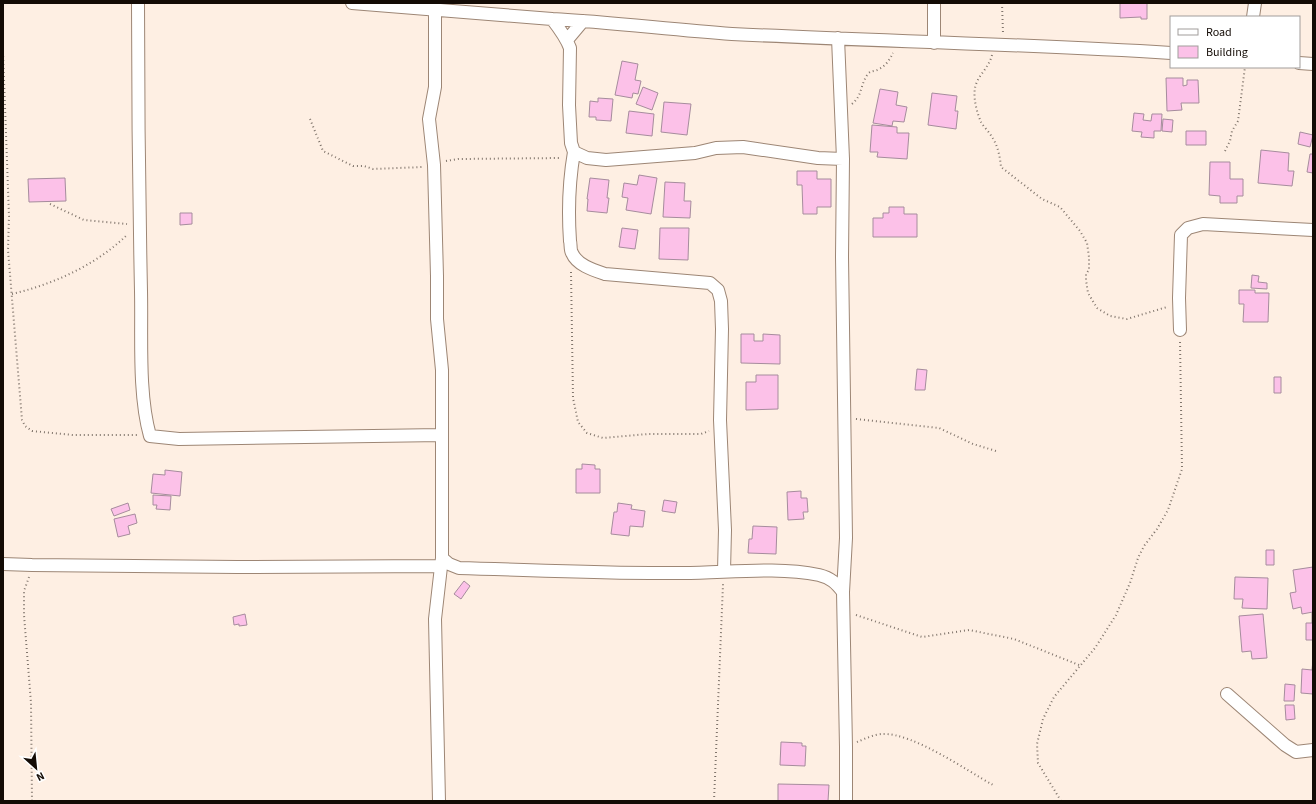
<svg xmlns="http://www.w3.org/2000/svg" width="1316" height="804" viewBox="0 0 1316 804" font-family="'Source Sans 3',sans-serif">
	<rect width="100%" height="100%" fill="#feefe3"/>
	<path fill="#fcc1e8" stroke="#a68c9d" d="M1120,3h27v16h-6v-2l-21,1z
		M622,61l16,3 -3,16 6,1 -3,13 -5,-1 -1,5 -17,-3z
		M1166,78h17v8l4,-1v-5h11l1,23h-18l1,7 -15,1z
		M643,87l15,6 -6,17 -16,-6z
		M880,89l18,3 -2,13 11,2 -3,15 -11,-1 -1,5 -19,-3z
		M932,93l25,3 -2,15h3l-2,18 -28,-4z
		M598,98l15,1 -2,22 -15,-1v-3h-7l1,-16 8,1z
		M664,102l27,2 -4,31 -26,-3z
		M629,111l25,3 -2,22 -26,-3z
		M1134,113l10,1 -1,6 8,1 1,-7h10l-1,17h-7v7l-13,-1 1,-5 -10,-1z
		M1163,119l10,1 -1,12 -10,-1z
		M872,125l25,2v6h12l-2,26 -30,-2 1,-5h-8z
		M1186,131h20v14h-20z
		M1300,132l13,3 -3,12 -12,-3z
		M1261,150l28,3 -1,18h6l-2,15 -34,-3z
		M1310,154h3v19l-6,-1z
		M1210,162h20v17h13v17h-6v7h-17v-7l-11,-1z
		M797,171h20v8h14v28h-14v7h-14l-1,-29h-5z
		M639,175l18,3 -6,36 -25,-4 2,-12 -6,-1 2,-14 13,2z
		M65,178l1,23 -37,1 -1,-23z
		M590,178l19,2 -2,18h2l-2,15 -20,-2 1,-12h-1z
		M665,182l20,1 -1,18h7l-1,17 -27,-1z
		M889,207h15v7h13v23h-44v-19h10v-5h6z
		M180,213h12v11l-12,1z
		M622,228l16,2 -3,19 -16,-2z
		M660,228h29l-1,32 -29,-1z
		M1252,275l7,1 -1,6 9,1v6l-16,-1z
		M1239,290h16v3h14l-1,29h-25l1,-18h-5z
		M741,334h13v7h9v-7l17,1v29l-39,-1z
		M917,369l10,1 -2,20h-10z
		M756,375h22v34l-32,1v-28h10z
		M1274,377h7v16h-7z
		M582,464l13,1v4h5v24h-24v-24h6z
		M165,470l17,2 -2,24 -29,-3 2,-19 12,1z
		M801,491v7h6l1,14h-5l1,7 -16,1 -1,-28z
		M153,495l18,1 -1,14 -14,-1 1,-4h-4z
		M664,500l13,2 -2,11 -13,-2z
		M128,503l2,7 -16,6 -3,-7z
		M618,503l14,2 -1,4 14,2 -2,16 -13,-1 -1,10 -18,-2 3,-22h3z
		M135,514l2,9 -9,3 2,8 -12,3 -4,-18z
		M753,526l24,1 -1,27 -28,-1 1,-14h3z
		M1266,550h8v15h-8z
		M1313,567v45l-11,2 -1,-7 -8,2 -3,-16 6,-1 -3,-22z
		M1235,577l33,1 -1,31 -25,-1 1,-9h-9z
		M464,581l6,5 -9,13 -7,-5z
		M1312,613h1v27h-7v-17h6z
		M245,614l2,11 -8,1v-2l-5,1 -1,-8z
		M1263,614l4,44 -15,1 -1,-8 -9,1 -3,-36z
		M1313,660v34l-12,-1 1,-24 10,1z
		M1285,684l10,1 -1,16h-10z
		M1285,705h9l1,14 -9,1z
		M781,742l21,1v3h4l-1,20 -25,-1z
		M778,784l51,1 -1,16h-50z"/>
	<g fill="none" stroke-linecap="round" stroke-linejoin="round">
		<defs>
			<path id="street" d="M138,3c0,96 1,192 3,288 1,45 -3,102 9,145l29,3 262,-4
				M352,3l200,16c60,3 120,11 180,15 146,7 293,10 439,19
				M435,11v76l-6,32 5,46 3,111v43l5,51v188l-7,61 4,182
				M1253,17l2,-14
				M552,19c7,9 14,18 18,29l-1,57 2,38 3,9 13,6 19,2 89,-7 21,-5 27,-1 75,11 25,1
				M838,38l5,121 -1,98 4,281 -3,54
				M567,40l16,-19
				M934,43v-40
				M1299,63l14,1
				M574,152c-5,29 -6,60 -4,89 1,3 0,9 2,12 5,12 21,17 33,21l105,9 8,7 3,11 1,28 -2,91 5,110 -1,41
				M1180,330l-1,-32 2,-63 7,-7 15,-4 110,6
				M442,558l7,6 10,4c75,2 149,6 224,5 43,0 93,-7 136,2 12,3 17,8 24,17l3,155v54
				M3,564l29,1 205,2 204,-1
				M1227,694l58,51 11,7 17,-2"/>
		</defs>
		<use href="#street" stroke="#9d8675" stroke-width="14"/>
		<path stroke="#80756c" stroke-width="2" stroke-dasharray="1 3" stroke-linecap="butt" d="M1002,3l1,30
			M3,52l6,164 -1,34 14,170 3,6 7,5 41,4h66
			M992,55c-3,13 -15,21 -17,33 -2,10 2,25 6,34 3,5 8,10 11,15 6,9 8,20 9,30l41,32 18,8 20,24 7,12 2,14v13l-3,4v6l2,13 9,15 13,8 17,3 40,-12
			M852,104c11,-9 8,-20 16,-30 3,-4 7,-2 11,-5 7,-3 11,-10 14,-16
			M310,119l13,32 30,15h11l9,3 50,-2
			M1225,151l5,-10 2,-10 6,-10 7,-54
			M446,161l12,-2 103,-1
			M50,204l34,16 43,4
			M571,272l2,126 5,24 9,11 16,5 45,-4h53l8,-3
			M12,294c42,-10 84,-29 115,-59
			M856,419l83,9 34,16 23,7
			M29,577l-5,14v24l7,88 1,98
			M856,615l66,22 47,-7 45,9 65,26
			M857,742c7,-3 18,-8 26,-8 30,-1 83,36 110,51
			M714,801l9,-217
			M1061,801l-23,-38 -1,-19 6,-25 11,-22 41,-49 21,-33 14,-32 8,-25 6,-12 13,-17 11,-19 14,-41 -2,-128"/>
		<use href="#street" stroke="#fff" stroke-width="12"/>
	</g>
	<rect width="1316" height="804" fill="none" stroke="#130b05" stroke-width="8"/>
	<rect x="1170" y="16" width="130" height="52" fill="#ffffff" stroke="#a19d9b"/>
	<rect x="1178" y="29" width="20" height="6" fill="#ffffff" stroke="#a19d9b"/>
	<text x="1206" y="36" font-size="12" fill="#130b05">Road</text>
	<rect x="1178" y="46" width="20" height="12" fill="#fcc1e8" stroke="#a19d9b"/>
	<text x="1206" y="56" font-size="12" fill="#130b05">Building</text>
	<g transform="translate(36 768) rotate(153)" stroke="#ffffff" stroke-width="3" paint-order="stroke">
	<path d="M0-3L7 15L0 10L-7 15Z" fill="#130b05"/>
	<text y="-6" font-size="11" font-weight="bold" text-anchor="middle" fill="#130b05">N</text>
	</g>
</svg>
